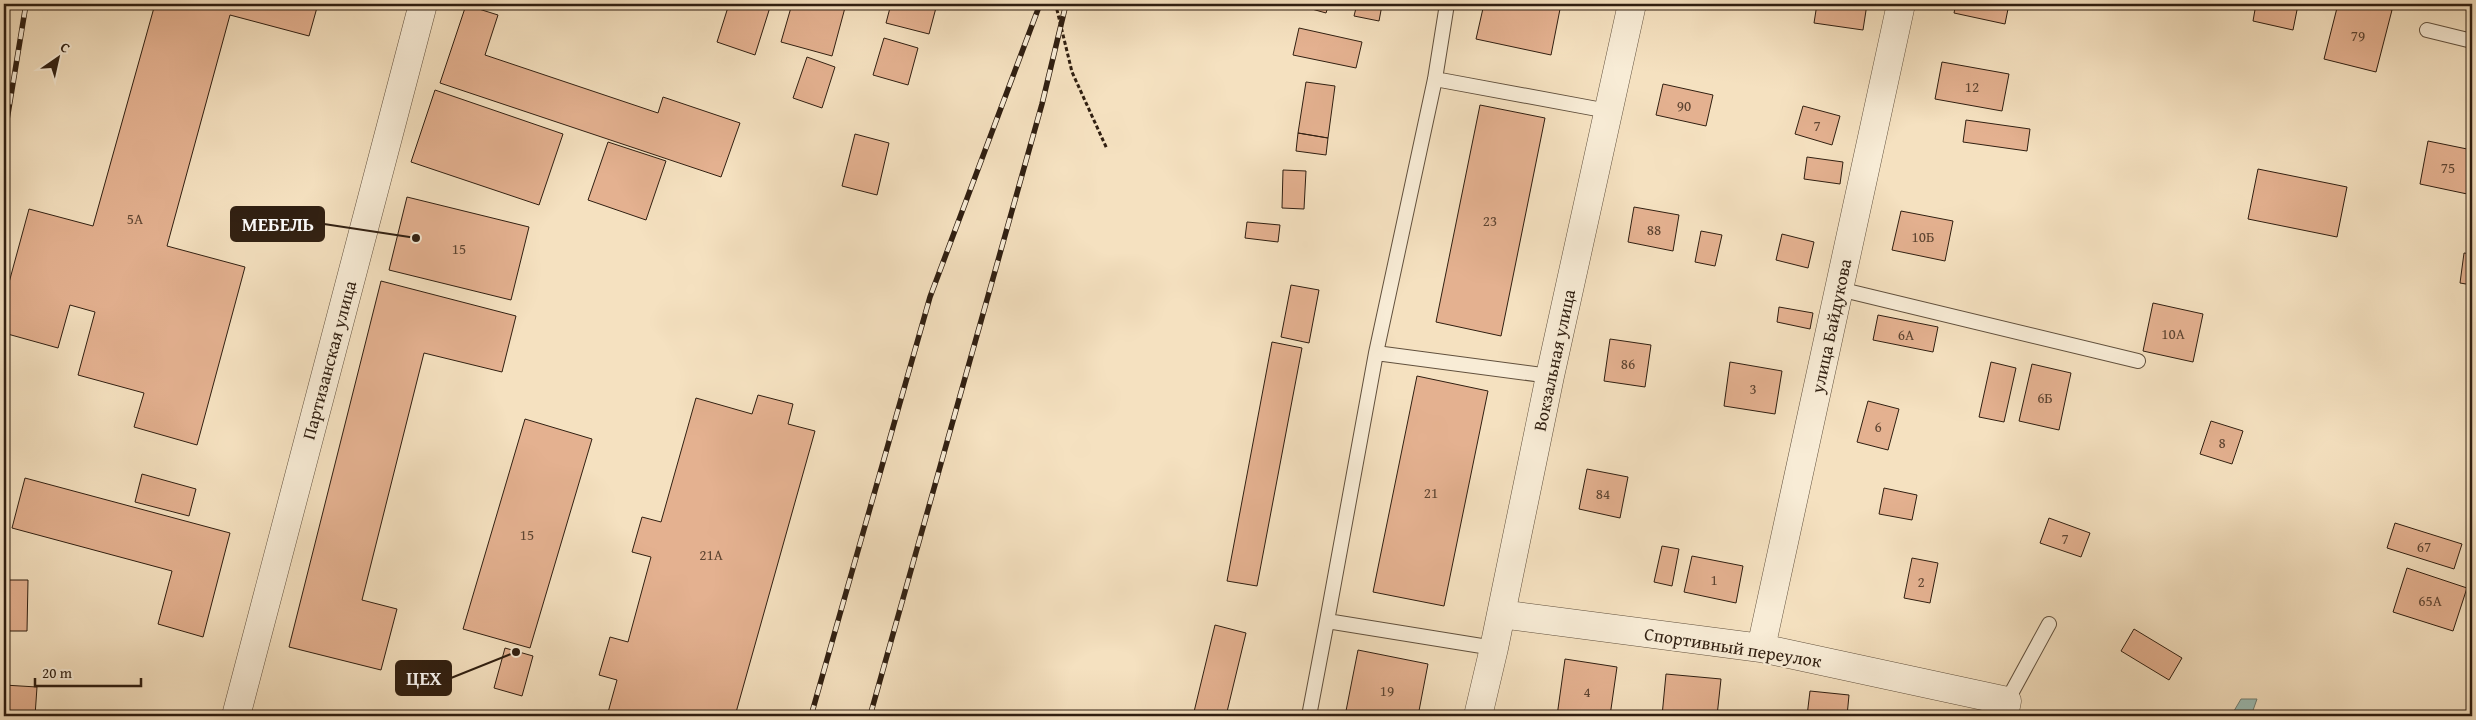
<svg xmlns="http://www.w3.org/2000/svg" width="2476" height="720" viewBox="0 0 2476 720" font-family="'Gentium Book Plus',serif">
	<rect width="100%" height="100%" fill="#f5e1c0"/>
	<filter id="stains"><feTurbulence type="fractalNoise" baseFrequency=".004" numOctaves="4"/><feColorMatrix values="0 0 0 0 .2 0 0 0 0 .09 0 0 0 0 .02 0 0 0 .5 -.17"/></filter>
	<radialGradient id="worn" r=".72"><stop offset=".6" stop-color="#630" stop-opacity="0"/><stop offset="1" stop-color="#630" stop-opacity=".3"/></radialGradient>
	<path fill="#9cbdb4" stroke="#717e73" d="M2241,699h16l-6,17h-20z"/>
	<path fill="#e4b190" stroke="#301f11" d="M155,4h163l-9,32 -79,-21 -63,231 78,21 -48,178 -63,-18 10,-34 -66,-18 17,-63 -25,-7 -12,43 -54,-15v-32l25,-92 64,17z
		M729,4h42l-16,51 -38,-13z
		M792,4h54l-14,52 -51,-14z
		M891,4h46l-8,30 -43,-11z
		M1294,4h35l-3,9z
		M1357,4l25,1 -3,16 -25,-5z
		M1484,4h77l-10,51 -75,-16z
		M1817,4h50l-4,26 -49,-7z
		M1956,4h53l-4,20 -51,-11z
		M2256,4l42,1 -5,25 -40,-9z
		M2338,4h30l24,6 -16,62 -52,-13z
		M466,5l32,10 -13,40 173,58 5,-16 77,26 -19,54 -281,-94z
		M1299,28l63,14 -6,26 -63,-13z
		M884,38l34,10 -10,37 -35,-10z
		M807,57l28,10 -13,41 -29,-10z
		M1942,62l67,12 -7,37 -67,-12z
		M1306,82l29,4 -7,52 -30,-5z
		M1663,84l50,11 -7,31 -50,-11z
		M435,90l128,44 -24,71 -128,-43z
		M2472,102v26l-5,-1z
		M1480,105l65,13 -44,218 -65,-14z
		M1803,106l37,10 -8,29 -37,-11z
		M1966,120l64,9 -3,22 -64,-9z
		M1298,133l30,5 -2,17 -30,-4z
		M855,134l34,9 -12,52 -35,-9z
		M2428,141l44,9v45l-52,-11z
		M608,142l58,19 -20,59 -58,-20z
		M1807,157l36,5 -3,22 -36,-5z
		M2258,169l89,18 -10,50 -89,-18z
		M1283,170l23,1 -2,38 -22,-1z
		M407,197l122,30 -18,73 -122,-30z
		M1634,207l45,8 -6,36 -45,-9z
		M1901,211l52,10 -8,40 -53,-11z
		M1247,222l33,3 -2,17 -33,-4z
		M1701,231l21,4 -7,31 -20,-4z
		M1782,234l32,8 -6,26 -32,-8z
		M2464,253l8,1v31l-12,-2z
		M381,281l135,35 -14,56 -78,-19 -62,247 35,9 -16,61 -92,-23z
		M1291,285l28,5 -10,53 -28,-6z
		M2153,303l50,11 -10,48 -50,-11z
		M1779,307l34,6 -3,16 -33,-7z
		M1878,315l60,12 -5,25 -60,-12z
		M1610,339l41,6 -6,42 -41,-6z
		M1272,342l30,6 -45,238 -30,-5z
		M1730,362l52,9 -7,43 -51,-8z
		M1991,362l25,6 -12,54 -25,-5z
		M2032,364l39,9 -12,57 -40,-9z
		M1417,376l71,15 -44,215 -71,-14z
		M758,395l35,9 -5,20 27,7 -80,285h-128l10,-36 -18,-5 11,-38 18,5 23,-85 -19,-5 10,-35 19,5 35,-124 56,16z
		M1868,401l31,8 -11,41 -31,-8z
		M525,419l67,20 -62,209 -67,-19z
		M2211,421l32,10 -11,33 -32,-10z
		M1587,469l41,8 -8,41 -41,-9z
		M142,474l54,15 -7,27 -54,-14z
		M25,478l205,55 -27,104 -45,-13 14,-53 -160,-43z
		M1884,488l33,7 -5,25 -33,-6z
		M2049,518l41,15 -9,24 -41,-14z
		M2395,523l67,21 -8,25 -67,-21z
		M1662,546l17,3 -7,37 -18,-4z
		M1692,556l51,10 -7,37 -52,-11z
		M1912,558l26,5 -8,40 -26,-5z
		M2407,568l60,20 -14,43 -60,-19z
		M4,580h24l-1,51h-23z
		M1215,625l31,8 -20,83h-33z
		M2134,629l48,29 -13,22 -48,-29z
		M505,648l28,8 -11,40 -28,-8z
		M1358,650l70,14 -10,52h-73z
		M1565,659l52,8 -7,49h-53z
		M1666,674l55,5 -4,37h-55z
		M4,685l33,2 -2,29h-31z
		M1810,691l39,4 -2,21h-40z"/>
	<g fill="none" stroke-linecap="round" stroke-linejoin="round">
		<defs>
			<path id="lane" d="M2427,30l45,11
				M1435,79l173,32
				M1839,289l299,72
				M1376,353l174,23
				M1327,621l49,-268 59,-274 12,-75
				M2007,701l42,-77
				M1309,716l18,-95 167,27"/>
			<path id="street" d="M1501,614l260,34 246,53 -3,15
				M1761,648l140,-644
				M236,716l187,-712
				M1478,716l16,-68 56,-272 82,-372"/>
		</defs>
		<use href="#lane" stroke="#61503d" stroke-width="16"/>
		<use href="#street" stroke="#61503d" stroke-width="29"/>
		<path stroke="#301f11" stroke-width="3" stroke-dasharray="4 2.5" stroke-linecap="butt" d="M1061,4l-4,6 15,62 35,77"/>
		<use href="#lane" stroke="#f8ecd6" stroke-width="14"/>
		<use href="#street" stroke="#f8ecd6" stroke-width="28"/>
		<defs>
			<path id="rail" d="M6,126l20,-122
				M811,716l119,-419 110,-293
				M870,716l172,-612 24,-100"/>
		</defs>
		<use href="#rail" stroke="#301f11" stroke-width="5.5"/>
		<use href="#rail" stroke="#f8ecd6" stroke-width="4" stroke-dasharray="11" stroke-linecap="butt"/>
	</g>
	<g text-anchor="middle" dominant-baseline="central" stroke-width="4" stroke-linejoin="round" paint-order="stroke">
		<g font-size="15" fill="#5d4431">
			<text x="2358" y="35">79</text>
			<text x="1972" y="86">12</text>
			<text x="1684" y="105">90</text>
			<text x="1817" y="125">7</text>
			<text x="2448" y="167">75</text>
			<text x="135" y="218">5А</text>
			<text x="1490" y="220">23</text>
			<text x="1654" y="229">88</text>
			<text x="1923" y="236">10Б</text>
			<text x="459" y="248">15</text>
			<text x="2173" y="333">10А</text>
			<text x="1906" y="334">6А</text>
			<text x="1628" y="363">86</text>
			<text x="1753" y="388">3</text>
			<text x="2045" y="397">6Б</text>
			<text x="1878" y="426">6</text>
			<text x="2222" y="442">8</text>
			<text x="1431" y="492">21</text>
			<text x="1603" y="493">84</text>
			<text x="527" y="534">15</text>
			<text x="2065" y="538">7</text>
			<text x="2424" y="546">67</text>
			<text x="711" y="554">21А</text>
			<text x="1714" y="579">1</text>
			<text x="1921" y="581">2</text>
			<text x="2430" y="600">65А</text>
			<text x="1387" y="690">19</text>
			<text x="1587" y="691">4</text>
		</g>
		<g font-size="18" fill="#301f11" stroke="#f8ecd6">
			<text transform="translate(1831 326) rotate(-78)">улица Байдукова</text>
			<text transform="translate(329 360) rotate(-75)">Партизанская улица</text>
			<text transform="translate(1554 360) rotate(-78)">Вокзальная улица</text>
			<text transform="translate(1733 647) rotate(9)">Спортивный переулок</text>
		</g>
	</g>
	<path fill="none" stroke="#301f11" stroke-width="2" d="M416 238L324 224M516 652L451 678"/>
	<g fill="#301f11" stroke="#f8ecd6" stroke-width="2">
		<circle cx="416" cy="238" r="5"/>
		<circle cx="516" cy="652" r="5"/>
	</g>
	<g fill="#301f11" stroke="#301f11" stroke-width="2">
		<rect x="231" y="207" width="93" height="34" rx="5"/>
		<rect x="396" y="661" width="55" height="34" rx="5"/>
	</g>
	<g font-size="19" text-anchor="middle" font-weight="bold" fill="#fff">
		<text x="278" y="231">МЕБЕЛЬ</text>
		<text x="424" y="685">ЦЕХ</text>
	</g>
	<rect width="2476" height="720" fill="none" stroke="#f5e1c0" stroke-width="20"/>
	<rect x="5" y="5" width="2466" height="710" fill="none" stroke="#301f11" stroke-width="2.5"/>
	<rect x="10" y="10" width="2456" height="700" fill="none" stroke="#301f11"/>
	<g transform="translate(58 58) rotate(34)" stroke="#f8ecd6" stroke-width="4" paint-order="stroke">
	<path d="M0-4L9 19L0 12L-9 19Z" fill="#301f11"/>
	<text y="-8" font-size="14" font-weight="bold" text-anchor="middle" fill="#301f11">С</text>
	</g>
	<path d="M35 678v8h106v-8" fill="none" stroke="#301f11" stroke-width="2.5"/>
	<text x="42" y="678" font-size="15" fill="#301f11" stroke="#f8ecd6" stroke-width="4" paint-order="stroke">20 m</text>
	<rect width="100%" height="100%" filter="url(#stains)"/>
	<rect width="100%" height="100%" fill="url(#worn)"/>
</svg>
